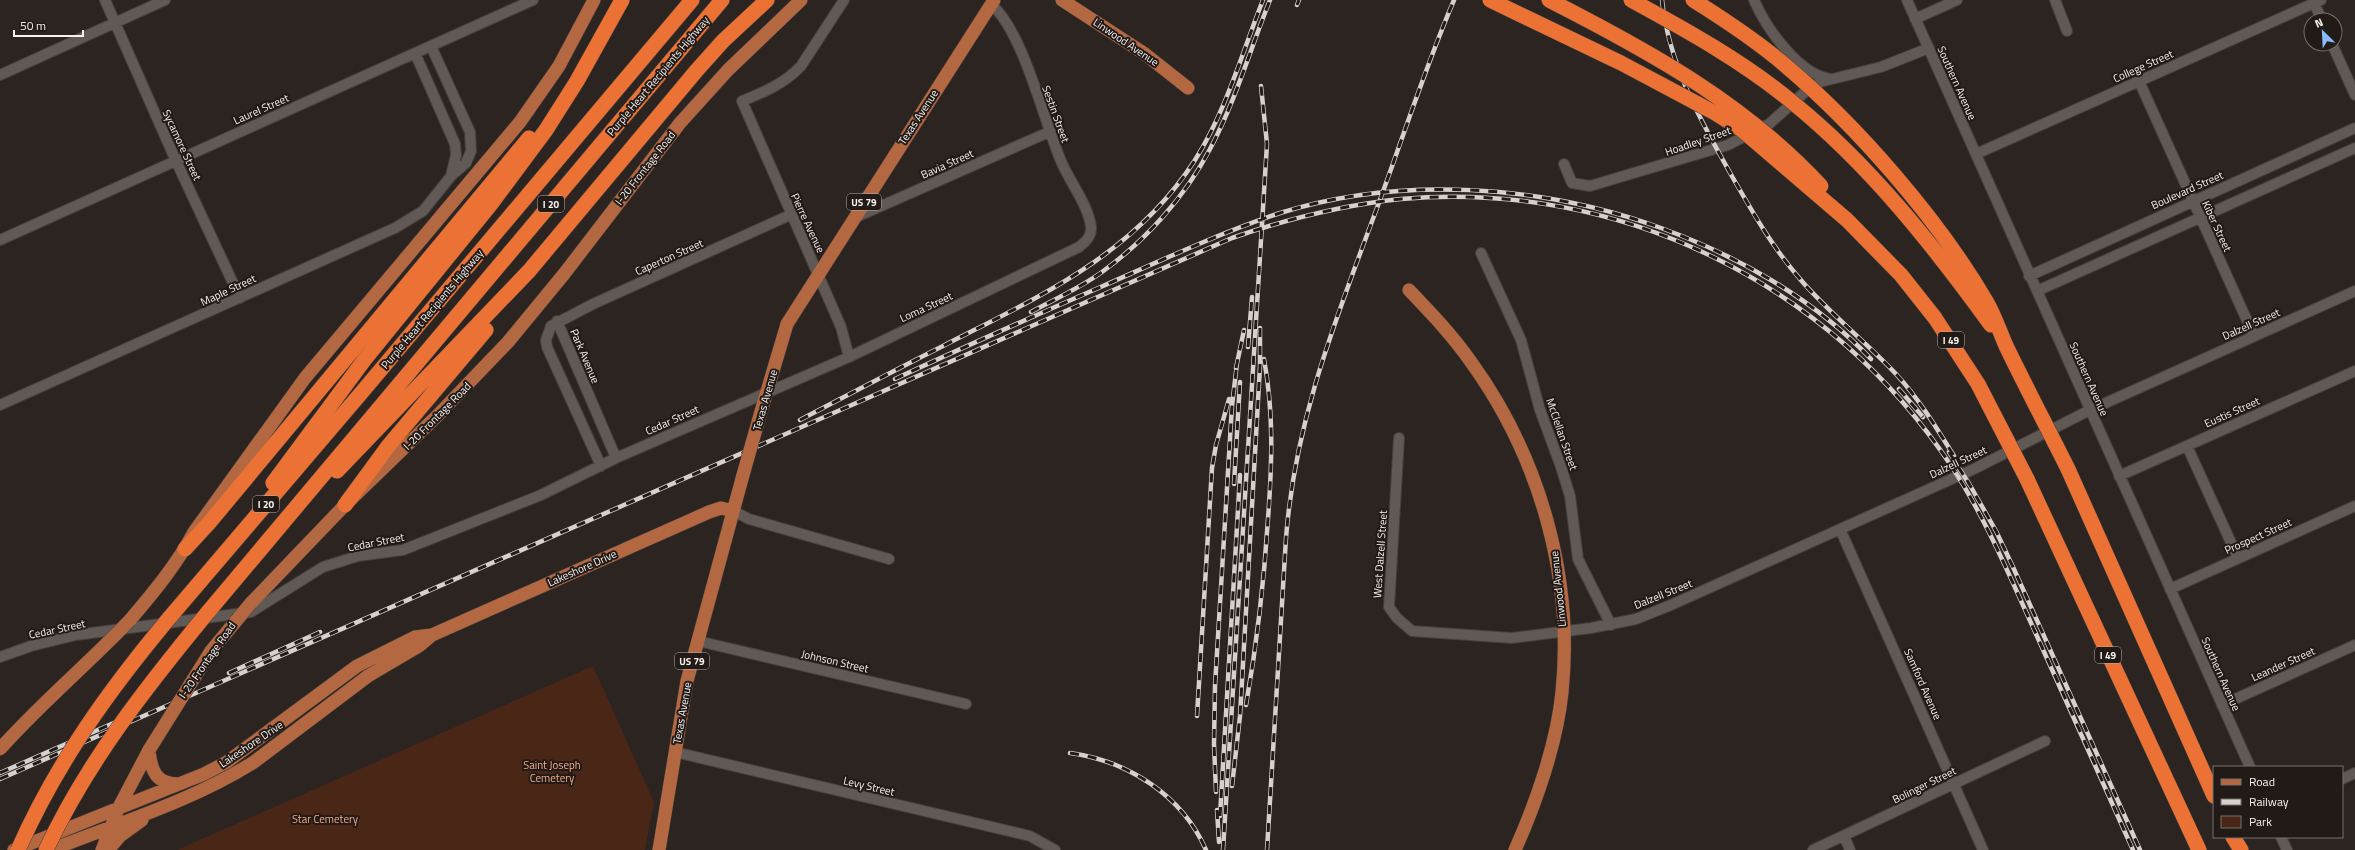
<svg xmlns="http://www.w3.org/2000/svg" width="2355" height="850" viewBox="0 0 2355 850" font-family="'Titillium Web',sans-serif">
	<rect width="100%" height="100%" fill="#2b2421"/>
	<path fill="#4a2616" d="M593,666l61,136 -9,48h-468z"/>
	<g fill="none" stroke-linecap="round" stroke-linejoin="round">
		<defs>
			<path id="minor" d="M105,0l71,161 64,137
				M844,0l-43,66c-17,18 -37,26 -59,35l99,226 8,30
				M1754,0c12,28 45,75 77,79
				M1907,0l343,767
				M2055,0l12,31
				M2314,3l8,17
				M1915,19l42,-19
				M2332,44l23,51
				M415,53l40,91 1,11 -5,21
				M0,75l165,-75
				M2139,81l115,255
				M1976,154l345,-154
				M1564,164l8,19 18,3 138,-41 41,-21 36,-32 15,-10 61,-15 48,-19
				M854,218l195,-86
				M0,240l533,-240
				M1481,253l40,87 19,70 21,57 9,29 8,63 33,66
				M2029,276l326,-148
				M2037,291l318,-143
				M557,321l59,137
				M0,405l395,-177 28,-17 28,-35 15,-13 5,-12 -1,-19 -39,-86
				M1399,438l-10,169 8,11 15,13 100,7 79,-10 45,-9 35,-14 303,-136 116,-59 265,-119
				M2187,446l51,112
				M601,466l-54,-119 -1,-7 5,-14 42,-22 197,-89
				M2119,476l236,-105
				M733,511l16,8 140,40
				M1840,529l143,321
				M2170,589l185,-83
				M698,641l268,63
				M0,657l31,-11 45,-11 175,-23 72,-45 35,-11 45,-6 138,-55 75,-37 233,-101 230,-110c7,-5 13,-11 12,-20 -3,-23 -21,-44 -30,-66 -18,-42 -37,-128 -70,-157
				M2222,705l133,-60
				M675,752l355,84 25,14
				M2342,779l13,-6
				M1844,836l6,14
				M2281,837l6,13
				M1813,850l232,-109"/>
			<path id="major" d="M1062,0l83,54 43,34
				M1409,290c22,23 44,46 62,72 68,94 103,214 91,330 -5,51 -26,111 -47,158
				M760,415l27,-91 207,-324
				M251,603l94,-98 93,-90 70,-73 56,-68 116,-151 48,-53 73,-70
				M130,620c24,-28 47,-56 64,-88l111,-154 215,-256 39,-56 35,-66
				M149,750c2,21 7,34 30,34
				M14,850l190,-76 23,-12 130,-96 58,-29 17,-2 277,-123 12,-4 12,3
				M51,850c68,-27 141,-49 203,-88l114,-86 51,-30 13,-11
				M102,850l16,-41 31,-59
				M108,850l12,-14 22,-16
				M659,850l28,-169 56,-206"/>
			<path id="highway" d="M2068,469l146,327
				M337,471l192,-200 168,-201 26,-29 44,-41
				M2027,479l172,371
				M273,483l92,-124 126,-155 55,-74 31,-49 45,-81
				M345,505l44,-60 97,-115
				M185,549l24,-26 320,-385
				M208,612l514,-612
				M170,617l192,-225 330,-392
				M2233,837l8,13"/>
		</defs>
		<use href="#minor" stroke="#463f3d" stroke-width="12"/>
		<use href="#major" stroke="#463f3d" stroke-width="14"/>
		<use href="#highway" stroke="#463f3d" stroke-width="16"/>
		<use href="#minor" stroke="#615955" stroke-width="10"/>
		<use href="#major" stroke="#b46841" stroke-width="13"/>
		<use href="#highway" stroke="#eb7234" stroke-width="15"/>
		<defs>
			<path id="rail" d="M1662,0c7,66 39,121 71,178 20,35 40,70 67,101 29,34 65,62 96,95 23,25 40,53 58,82
				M1297,5l2,-5
				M1031,312c24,-13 49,-24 71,-40 44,-32 83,-75 108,-123 25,-47 40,-99 60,-149
				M1248,347l4,-50
				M1236,368l8,-38
				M895,379c69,-32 139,-63 208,-93 59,-26 117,-53 177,-73 121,-38 263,-28 381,15 77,28 153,71 210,131
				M1899,389l24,28
				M800,420c48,-25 95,-50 143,-74 97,-50 191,-91 252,-186 31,-49 47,-107 68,-160
				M1949,452l20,32
				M1967,480l29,51 17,36 127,283
				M1234,484l6,-102
				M229,673l91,-41
				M1246,705c11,-62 18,-123 22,-186 4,-54 6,-106 -4,-160
				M1197,716l15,-248 4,-23 13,-46
				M1070,753c58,8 112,42 136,97
				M0,773l125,-55
				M0,779l1232,-541c55,-19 111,-33 169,-39 220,-19 430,85 551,268 34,52 58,110 84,167 33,72 65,144 97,216
				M1232,786l8,-70 20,-350v-38
				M1216,792l-2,-48 1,-58 17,-280 5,-43
				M1217,810l2,32
				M1220,816l20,-341
				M1223,850l44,-706 -6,-58
				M1267,850l19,-312c9,-116 48,-214 88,-322 27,-72 50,-146 80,-216"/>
		</defs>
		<use href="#rail" stroke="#d6d1cf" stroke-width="4.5"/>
		<use href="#rail" stroke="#211a17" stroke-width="3" stroke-dasharray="9" stroke-linecap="butt"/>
		<defs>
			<path id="major-bridge" d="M743,475l17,-60
				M0,749c41,-46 88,-85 130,-129
				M149,750l62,-99 40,-48"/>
			<path id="highway-bridge" d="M1490,0l131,63 94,50 27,17 105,90 54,55 34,43 43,66 49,95
				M1549,0c100,51 195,103 272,186
				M1631,0c55,30 113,62 161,102 78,63 140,142 199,223
				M1693,0c32,20 64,41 93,66 72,61 152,153 200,235 9,15 14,32 21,47 20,41 41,81 61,121
				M18,850c39,-88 91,-160 152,-233
				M46,850c41,-88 101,-164 162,-238"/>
		</defs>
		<use href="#major-bridge" stroke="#463f3d" stroke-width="14" stroke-linecap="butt"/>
		<use href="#highway-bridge" stroke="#463f3d" stroke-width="16" stroke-linecap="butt"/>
		<use href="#major-bridge" stroke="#b46841" stroke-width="13"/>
		<use href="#highway-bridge" stroke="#eb7234" stroke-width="15"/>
	</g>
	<g text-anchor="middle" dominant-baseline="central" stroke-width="4" stroke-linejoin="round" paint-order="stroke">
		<g fill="#211a17" stroke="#b7b1af" stroke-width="1">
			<rect x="847" y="194" width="34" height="16" rx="3"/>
			<rect x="538" y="196" width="26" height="16" rx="3"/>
			<rect x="1938" y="332" width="26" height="16" rx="3"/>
			<rect x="253" y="496" width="26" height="16" rx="3"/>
			<rect x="2095" y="647" width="26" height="16" rx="3"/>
			<rect x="675" y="653" width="34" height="16" rx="3"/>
		</g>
		<g font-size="10" font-weight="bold" fill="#f7f2f0">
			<text x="864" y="202">US 79</text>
			<text x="551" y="204">I 20</text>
			<text x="1951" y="340">I 49</text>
			<text x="266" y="504">I 20</text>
			<text x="2108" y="655">I 49</text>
			<text x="692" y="661">US 79</text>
		</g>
		<g font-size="11" fill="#f7f2f0" stroke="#211a17">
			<text transform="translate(1126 42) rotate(34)">Linwood Avenue</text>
			<text transform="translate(2143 66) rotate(-24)">College Street</text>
			<text transform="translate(658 76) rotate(-50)">Purple Heart Recipients Highway</text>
			<text transform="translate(1957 83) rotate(66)">Southern Avenue</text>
			<text transform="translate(261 109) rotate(-24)">Laurel Street</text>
			<text transform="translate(1056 114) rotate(70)">Sestin Street</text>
			<text transform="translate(918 117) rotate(-57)">Texas Avenue</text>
			<text transform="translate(1698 141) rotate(-19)">Hoadley Street</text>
			<text transform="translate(182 145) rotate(65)">Sycamore Street</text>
			<text transform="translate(947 164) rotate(-24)">Bavia Street</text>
			<text transform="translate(645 168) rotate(-52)">I-20 Frontage Road</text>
			<text transform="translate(2187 190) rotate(-24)">Boulevard Street</text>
			<text transform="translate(808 223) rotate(65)">Pierre Avenue</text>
			<text transform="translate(2217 226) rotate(65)">Kiber Street</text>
			<text transform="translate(669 257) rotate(-24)">Caperton Street</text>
			<text transform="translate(228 290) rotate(-25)">Maple Street</text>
			<text transform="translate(926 307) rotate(-25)">Loma Street</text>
			<text transform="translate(432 309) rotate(-50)">Purple Heart Recipients Highway</text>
			<text transform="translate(2251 324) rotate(-24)">Dalzell Street</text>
			<text transform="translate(585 356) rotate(67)">Park Avenue</text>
			<text transform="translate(2089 379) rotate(66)">Southern Avenue</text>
			<text transform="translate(765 400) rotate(-74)">Texas Avenue</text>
			<text transform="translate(2232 412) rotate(-24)">Eustis Street</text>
			<text transform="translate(437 416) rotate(-45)">I-20 Frontage Road</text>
			<text transform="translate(672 420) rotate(-24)">Cedar Street</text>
			<text transform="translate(1562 434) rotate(71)">McClellan Street</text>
			<text transform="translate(1958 462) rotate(-25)">Dalzell Street</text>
			<text transform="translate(2258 536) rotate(-24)">Prospect Street</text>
			<text transform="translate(376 542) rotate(-11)">Cedar Street</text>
			<text transform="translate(1380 554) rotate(-86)">West Dalzell Street</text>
			<text transform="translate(582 568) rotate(-24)">Lakeshore Drive</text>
			<text transform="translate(1558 589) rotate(-96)">Linwood Avenue</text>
			<text transform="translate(1663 594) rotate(-22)">Dalzell Street</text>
			<text transform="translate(57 629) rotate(-12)">Cedar Street</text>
			<text transform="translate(207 660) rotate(-55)">I-20 Frontage Road</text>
			<text transform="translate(835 661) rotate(13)">Johnson Street</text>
			<text transform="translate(2283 664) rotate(-24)">Leander Street</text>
			<text transform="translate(2221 674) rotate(66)">Southern Avenue</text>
			<text transform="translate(1923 684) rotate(66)">Samford Avenue</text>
			<text transform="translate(682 713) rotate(-80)">Texas Avenue</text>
			<text transform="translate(251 744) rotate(-34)">Lakeshore Drive</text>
			<text transform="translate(1924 785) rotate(-26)">Bolinger Street</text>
			<text transform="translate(869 786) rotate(13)">Levy Street</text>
		</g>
		<g font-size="11" fill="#f9ac8a" stroke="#211a17">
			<text x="552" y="765">Saint Joseph<tspan x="552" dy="13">Cemetery</tspan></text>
			<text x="325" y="819">Star Cemetery</text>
		</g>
	</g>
	<rect x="2213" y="766" width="130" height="72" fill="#211a17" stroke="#77706e"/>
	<rect x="2221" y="779" width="20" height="6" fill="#b46841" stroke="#77706e"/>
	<text x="2249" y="786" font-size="12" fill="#f7f2f0">Road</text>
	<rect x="2221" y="799" width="20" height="6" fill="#d6d1cf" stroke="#77706e"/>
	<text x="2249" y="806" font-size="12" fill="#f7f2f0">Railway</text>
	<rect x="2221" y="816" width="20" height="12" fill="#4a2616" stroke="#77706e"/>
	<text x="2249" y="826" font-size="12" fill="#f7f2f0">Park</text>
	<g transform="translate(2323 32) rotate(336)"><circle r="19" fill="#211a17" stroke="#77706e"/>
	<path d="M0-3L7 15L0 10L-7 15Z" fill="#88bbfc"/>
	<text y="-6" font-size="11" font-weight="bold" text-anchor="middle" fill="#f7f2f0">N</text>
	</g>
	<path d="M14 30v6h69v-6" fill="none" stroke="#f7f2f0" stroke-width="2"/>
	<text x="20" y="30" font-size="12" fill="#f7f2f0" stroke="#211a17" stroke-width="3" paint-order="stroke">50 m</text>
</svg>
